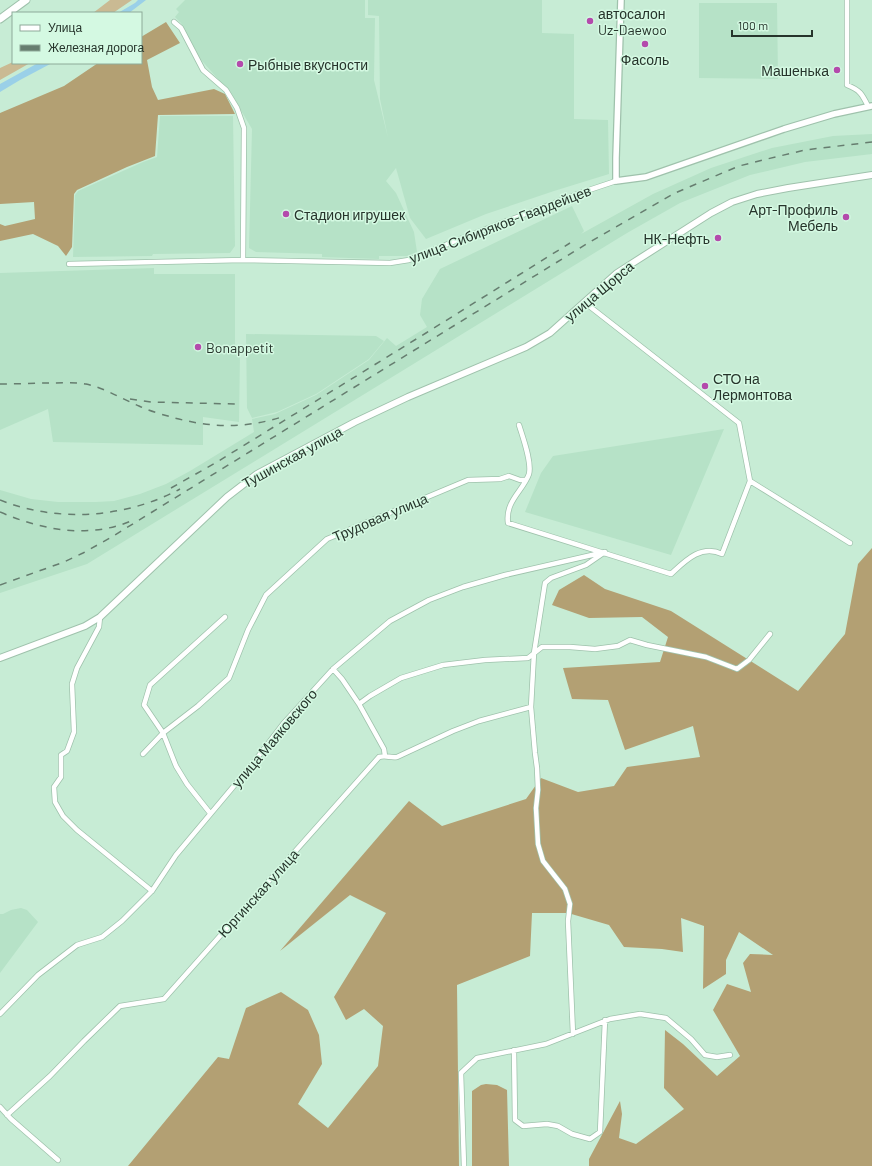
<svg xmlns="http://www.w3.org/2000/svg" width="872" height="1166" viewBox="0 0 872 1166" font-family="Barlow,sans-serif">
	<rect width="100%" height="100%" fill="#c7ecd5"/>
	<path fill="#b6e2c7" d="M185,0h180v18h10l-1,62 14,58 -8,-39 -1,-83 -11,-1v-15h174v33l32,1v85l34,1 1,54 -55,17 -68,23 -60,25 -16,-21 -14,-50 -10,13 10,12 18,39 3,20 -10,4h-28v3l-57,-2v-3l-66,-2 -7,-4 3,-119 -20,-34 -36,-41 -15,-31 -6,-6 4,-5 -3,-3z
		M699,3h78l1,76 -79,-1z
		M160,116h73l2,130 -5,7 -77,1 -1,2 -79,1 2,-62 3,-4 65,-29 14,-5z
		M872,134v20l-67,8 -55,13 -70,28 -53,30 -540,331 -87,29v-103l31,9 27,3h38l18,-1 26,-7 26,-10 24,-13 64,-39 -2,-13 23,-5 41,-19 53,-35 18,-22 9,8 31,-19 -7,-12 2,-16 18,-30 132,-63 12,25 -3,3 72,-40 58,-26 61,-20 61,-12z
		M154,268v6h81v79l5,1 -1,68 -36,-5v28l-150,-3 -5,-33 -48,21v-157z
		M246,334l130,2 8,5 -15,18 -53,35 -39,18 -25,6 -5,-10z
		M724,429l-53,126 -146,-43 16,-39 12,-17z
		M21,908l6,2 11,12 -38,51v-59h3l8,-4z"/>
	<path fill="#caba93" d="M110,0h22l-19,13h-20z
		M13,62v1h17l-30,17v-12z"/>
	<path fill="#b3a073" d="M166,22l14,21 -33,17 5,27 6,13 56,-11 11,5 10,20 -77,1 -3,41 -28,11 -50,23 -3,4 -2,53 -6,9 -8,-10 -25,-12 -33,7v-17l5,2 30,-7 -1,-17 -34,2v-91l64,-27 34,-23h43v-26z
		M872,548v618h-283v-7l31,-58 2,13 -3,24 17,6 48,-35 -20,-21 1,-58 18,14 34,32 23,-20 -27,-46 14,-26 24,8 -8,-29 7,-9 23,1 -34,-23 -13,28v14l-23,15 1,-63 -23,-8 2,34 -21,-3 -38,-2 -15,-22 -41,-12h-36l-2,43 -73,29 2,181h-331l90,-109 11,2 17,-51 35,-16 27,18 11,25 3,29 -24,40 30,24 50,-62 5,-40 -19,-17 -18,11 -12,-23 52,-84 -36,-18 -70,56 129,-150 33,25 84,-27 15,-21 37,14 36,-6 13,-19 73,-10 -7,-31 -68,24 -17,-50 -36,-1 -9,-31 97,-6 8,-25 -26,-20 -53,1 -37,-13 7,-15 25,-15 21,14 66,22 127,80 47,-57 13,-70z
		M486,1084l11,1 10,5 2,76h-37v-75l9,-6z"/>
	<path fill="#9ad0e8" d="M138,0h8l-17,13h-11l17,-10z
		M38,63h14l-32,17 -20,12v-8z"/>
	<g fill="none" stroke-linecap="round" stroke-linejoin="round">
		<defs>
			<path id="minor" d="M847,0v85c13,5 15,9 21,21
				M174,22l7,6 22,42 23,20 11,18 7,20 -1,132
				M69,264l174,-4 147,3 19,-3 51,-21 120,-46 36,-12
				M584,302l155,121 11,58 100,62
				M519,425c4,13 13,37 10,49 -6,17 -24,27 -21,49l163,51c14,-13 30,-30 51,-20l28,-73
				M100,617l-1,10 -22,41 -5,16 2,48 -7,19 -6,4v22l-7,10 1,15 8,14 14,14 75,61
				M333,669l9,10 17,25 11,-8 31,-18 42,-13 42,-5 43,-2 14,-11h28l25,2 23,-3 12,-6 17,5 59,12 31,12 12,-9 21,-26
				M359,704l25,45 1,7
				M143,754l20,-21 35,-27 31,-28 19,-48 18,-35 61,-56 141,-59 32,-1 9,-3 11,4h6
				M210,813l-23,-29 -11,-18 -13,-33 -19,-28 6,-20 75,-68
				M0,1014l38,-39 39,-30 25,-8 20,-16 30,-30 24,-36 78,-93 29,-38 50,-55 57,-48 39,-21 34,-13 42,-12 100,-23
				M573,1034l-5,-113 2,-17 -5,-15 -22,-28 -5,-17 -2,-36 2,-18 -1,-22 -2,-15 -4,-46 3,-54 11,-70 6,-5 35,-13 16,-11
				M514,1050l1,70 8,6 24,-2 11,2 14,8 18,5 10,-7 5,-112
				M0,1107l11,12 47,41
				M7,1115l43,-39 34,-35 36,-35 44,-7 215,-242c7,-2 11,1 18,0l56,-26 26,-10 52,-14
				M464,1166l-3,-93 16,-15 69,-14 64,-25 30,-5 26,4 25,21 14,16 12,2 13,-2"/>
			<path id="tertiary" d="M621,0l-5,158v23l30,-4 138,-48 50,-15 38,-8"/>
			<path id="secondary" d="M0,658l85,-32 15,-9 127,-120 30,-23 98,-52 53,-25 118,-50 24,-14 67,-60 94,-60 21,-11 25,-8 31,-6 84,-13"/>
			<path id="primary" d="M0,19l26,-19"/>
		</defs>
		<use href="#minor" stroke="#9fc2ac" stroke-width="6"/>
		<use href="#tertiary" stroke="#9fc2ac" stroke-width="8"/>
		<use href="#secondary" stroke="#9fc2ac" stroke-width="8"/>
		<use href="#primary" stroke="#9fc2ac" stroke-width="9"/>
		<use href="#minor" stroke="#fff" stroke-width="4.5"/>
		<use href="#tertiary" stroke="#fff" stroke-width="5.5"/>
		<use href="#secondary" stroke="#fff" stroke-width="6"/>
		<use href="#primary" stroke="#fff" stroke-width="7"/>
		<path stroke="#667d6f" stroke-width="1.5" stroke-dasharray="7 7" stroke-linecap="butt" d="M0,384c17,0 35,-1 52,-1 11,0 23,-1 34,1 19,4 36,15 53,22 10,5 22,8 32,11 40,11 74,12 114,-1
			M130,399l21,3 84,2
			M171,488l46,-26 209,-129 144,-90
			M0,500c58,23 126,18 180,-11
			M0,512c42,18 88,27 131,9
			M0,585l64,-23 19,-9 27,-15 478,-295 87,-50 64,-27 28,-7 38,-9 67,-8"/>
	</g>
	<g fill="#b44aac" stroke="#d4f9e2" stroke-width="1.5">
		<circle cx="590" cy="21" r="4"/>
		<circle cx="645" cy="44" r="4"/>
		<circle cx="240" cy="64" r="4"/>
		<circle cx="837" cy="70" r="4"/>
		<circle cx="286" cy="214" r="4"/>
		<circle cx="846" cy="217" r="4"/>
		<circle cx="718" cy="238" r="4"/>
		<circle cx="198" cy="347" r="4"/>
		<circle cx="705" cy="386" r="4"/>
	</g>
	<g text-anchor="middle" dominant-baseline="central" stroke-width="3" stroke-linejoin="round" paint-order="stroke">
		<g font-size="14" fill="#26342b" stroke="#d4f9e2" text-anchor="start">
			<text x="598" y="13">автосалон<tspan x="598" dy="16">Uz-Daewoo</tspan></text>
			<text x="645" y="59" text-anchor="middle">Фасоль</text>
			<text x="248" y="64">Рыбные вкусности</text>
			<text x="829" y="70" text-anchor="end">Машенька</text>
			<text x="838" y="209" text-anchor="end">Арт-Профиль<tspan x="838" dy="16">Мебель</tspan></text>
			<text x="294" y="214">Стадион игрушек</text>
			<text x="710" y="238" text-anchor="end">НК-Нефть</text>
			<text x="206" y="347">Bonappetit</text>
			<text x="713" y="378">СТО на<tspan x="713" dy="16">Лермонтова</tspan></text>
		</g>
		<g font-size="14" fill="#26342b" stroke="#d4f9e2">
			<text transform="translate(500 224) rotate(-21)">улица Сибиряков-Гвардейцев</text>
			<text transform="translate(599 291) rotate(-40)">улица Щорса</text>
			<text transform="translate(292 457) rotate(-29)">Тушинская улица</text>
			<text transform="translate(380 517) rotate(-23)">Трудовая улица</text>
			<text transform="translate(274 738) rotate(-50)">улица Маяковского</text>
			<text transform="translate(258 893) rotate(-48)">Юргинская улица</text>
		</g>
	</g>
	<rect x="12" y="12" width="130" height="52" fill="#d4f9e2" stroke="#8eaa99"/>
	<rect x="20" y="25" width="20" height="6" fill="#ffffff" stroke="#8eaa99"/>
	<text x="48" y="32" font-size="12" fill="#26342b">Улица</text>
	<rect x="20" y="45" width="20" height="6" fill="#667d6f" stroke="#8eaa99"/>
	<text x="48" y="52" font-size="12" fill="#26342b">Железная дорога</text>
	<path d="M732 30v6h80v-6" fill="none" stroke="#26342b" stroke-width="2"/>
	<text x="738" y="30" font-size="12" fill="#26342b" stroke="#d4f9e2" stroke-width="3" paint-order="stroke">100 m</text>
</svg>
